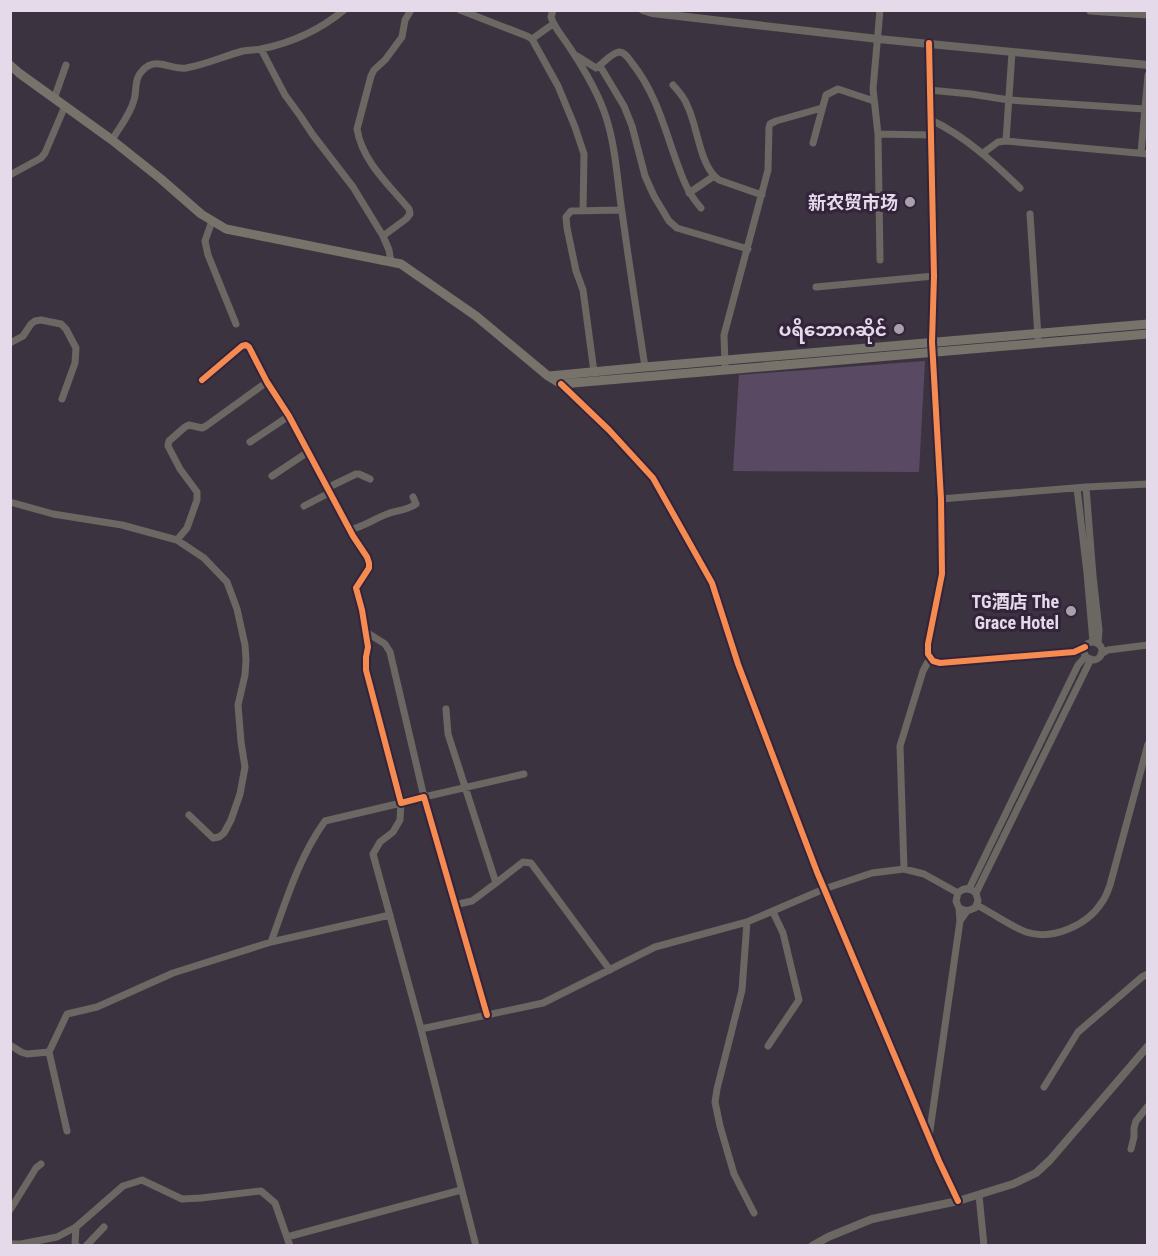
<svg xmlns="http://www.w3.org/2000/svg" width="1158" height="1256" viewBox="0 0 1158 1256" font-family="'Roboto Condensed','Noto Sans SC','Noto Sans Myanmar',sans-serif">
	<rect width="100%" height="100%" fill="#3c3340"/>
	<path fill="#5a4963" d="M925,361l-6,111 -186,-1 6,-96z"/>
	<g fill="none" stroke-linecap="round" stroke-linejoin="round">
		<path stroke="#6b6762" stroke-width="7" d="M460,10l67,26 5,3 21,-15
			M553,10l-2,7c3,11 13,21 19,31 14,21 28,44 36,69 10,31 11,63 16,95 7,51 15,103 23,155
			M1090,11l58,4
			M532,39l26,47 17,41 9,27 -1,56
			M929,43l5,233 -2,66 9,157 1,75 -14,70v10l5,7 7,2 134,-11 11,-5
			M261,49l24,46 16,22 12,18 40,52 30,49 6,14 2,12
			M577,56l19,12c7,-4 15,-15 23,-16 6,0 10,7 13,11 28,35 35,78 52,118 4,10 10,19 17,27
			M600,66l24,40 8,20 13,50 9,20 15,25 8,7 71,21
			M673,85c6,7 11,12 14,20 11,21 12,61 32,75l43,15
			M929,90l42,4 38,6 135,9
			M54,99l12,-34
			M931,120c34,16 62,42 89,68
			M878,134l53,1
			M112,140c7,-12 18,-25 22,-40 3,-10 0,-22 9,-30 13,-14 27,0 43,-2 19,-3 38,-12 57,-17 6,-1 12,-1 18,-2 30,-6 60,-20 83,-39
			M1006,141l6,-89
			M813,143l13,-48 12,-6 36,12
			M983,153l15,-11 8,-1 142,13
			M1141,153l7,-78
			M10,175l31,-17 4,-5 20,-47
			M689,193l25,-17
			M1030,214l8,123
			M212,221l-7,20 3,14 28,69
			M383,236l23,-17 4,-5 -1,-5c-19,-23 -47,-48 -52,-80l14,-53 3,-6 11,-10 17,-23 3,-17 6,-10
			M880,260l-2,-126 -5,-45 7,-79
			M816,287l118,-11
			M10,343l13,-7 8,-12 4,-3 6,-1 20,4 5,5 10,19 -1,15 -13,36
			M725,365l-1,-30 44,-165 1,-43 1,-3 6,-3 46,-13
			M594,372l-11,-82 -7,-19 -9,-43 -1,-11 5,-6 50,-1
			M202,380l40,-34 4,-1 3,2 18,35 22,34 64,120 14,21 2,6v5l-13,20 6,22 6,37 -2,10v13l35,133 23,-6 63,218
			M561,384l48,46 44,48 59,105 26,81 79,208 122,289 19,40
			M250,442l39,-26
			M272,476l36,-24
			M1086,487l7,89 6,54 -1,14
			M327,488l29,-14h3l11,5
			M1077,488l10,85 6,69
			M941,499l145,-12 62,-3
			M10,502l43,12 69,11 55,15 27,18 23,24 10,27 8,36 1,15 -1,15 -7,30 3,37 4,25 -5,27 -9,26 -7,13 -5,4 -6,1 -24,-23
			M304,506l25,-13
			M349,530c14,-3 25,-11 38,-16 10,-4 19,-3 29,-10l-3,-7
			M177,540l10,-12 10,-28v-8l-17,-23 -12,-23 1,-5 16,-14 4,-2 13,3 4,-2 61,-44
			M366,632l19,12 5,8 34,145 100,-23
			M1084 651a9 9 0 1 1 18 0a9 9 0 1 1-18 0Z
			M1101,654l7,-4 40,-5
			M446,709l2,25 48,149 -24,18 -18,4
			M904,869l-4,-123 23,-75 7,-13
			M496,883l27,-21 8,1 79,107
			M969,889l109,-224 8,-9
			M976,893l115,-234
			M977,905c15,8 33,21 49,27 26,9 62,-7 76,-30 4,-5 6,-12 8,-17l38,-141
			M960,921l7,-10 8,-3 3,-7 -2,-8c-6,-5 -12,-6 -18,0l-2,8 3,7 8,3
			M747,922l-5,68 -25,99 -2,13 5,24 14,48 20,39
			M271,942c15,-41 28,-85 54,-121l76,-18 -1,17 -7,12 -13,10 -7,12 48,175 55,217
			M421,1029l122,-26 112,-56 92,-25 77,-33 48,-16 32,-4 20,5 34,19
			M10,1045l11,7 6,2 22,-2
			M768,1046l31,-46 -16,-67 -10,-21
			M1044,1087l34,-55 64,-55 6,-3
			M67,1131l-18,-79 18,-38 30,-7 76,-34 98,-31 119,-27
			M929,1137l31,-216 -1,-13
			M1131,1149l3,-12v-9l2,-7 12,-15
			M979,1195l5,51
			M10,1210l26,-42 5,-4
			M76,1227l-1,17 2,2
			M287,1237l174,-47
			M10,1244h11l36,-7 19,-10 47,-41 19,-6 40,19 19,-1 60,-7 14,12 15,43
			M86,1246l18,-19"/>
		<path stroke="#6b6762" stroke-width="8" d="M643,10l9,3 226,26 270,26
			M812,1246l16,-9 44,-18 86,-18 55,-17 23,-11 14,-13 98,-114"/>
		<path stroke="#77726a" stroke-width="9" d="M10,65l9,8 93,67 49,39 40,35 25,15 175,35 75,52 72,60 13,8 587,-50
			M549,376l96,-9 503,-43"/>
		<defs>
			<path id="cycleway" d="M929,43l5,233 -2,66 9,157 1,75 -14,70v10l5,7 7,2 134,-11 11,-5
				M202,380l40,-34 4,-1 3,2 18,35 22,34 64,120 14,21 2,6v5l-13,20 6,22 6,37 -2,10v13l35,133 23,-6 63,218
				M561,384l48,46 44,48 59,105 26,81 79,208 122,289 19,40"/>
		</defs>
		<use href="#cycleway" stroke="#33233b" stroke-width="10"/>
		<use href="#cycleway" stroke="#f68b52" stroke-width="6"/>
	</g>
	<g fill="#a9a0ae" stroke="#33233b" stroke-width="2">
		<circle cx="910" cy="202" r="6"/>
		<circle cx="899" cy="329" r="6"/>
		<circle cx="1071" cy="611" r="6"/>
	</g>
	<g text-anchor="middle" dominant-baseline="central" stroke-width="6" stroke-linejoin="round" paint-order="stroke">
		<g font-size="18" font-weight="bold" fill="#e4daea" stroke="#33233b" text-anchor="end">
			<text x="898" y="202">新农贸市场</text>
			<text x="887" y="329">ပရိဘောဂဆိုင်</text>
			<text x="1059" y="601">TG酒店 The<tspan x="1059" dy="21">Grace Hotel</tspan></text>
		</g>
	</g>
	<rect width="1158" height="1256" fill="none" stroke="#e4daea" stroke-width="24"/>
</svg>
